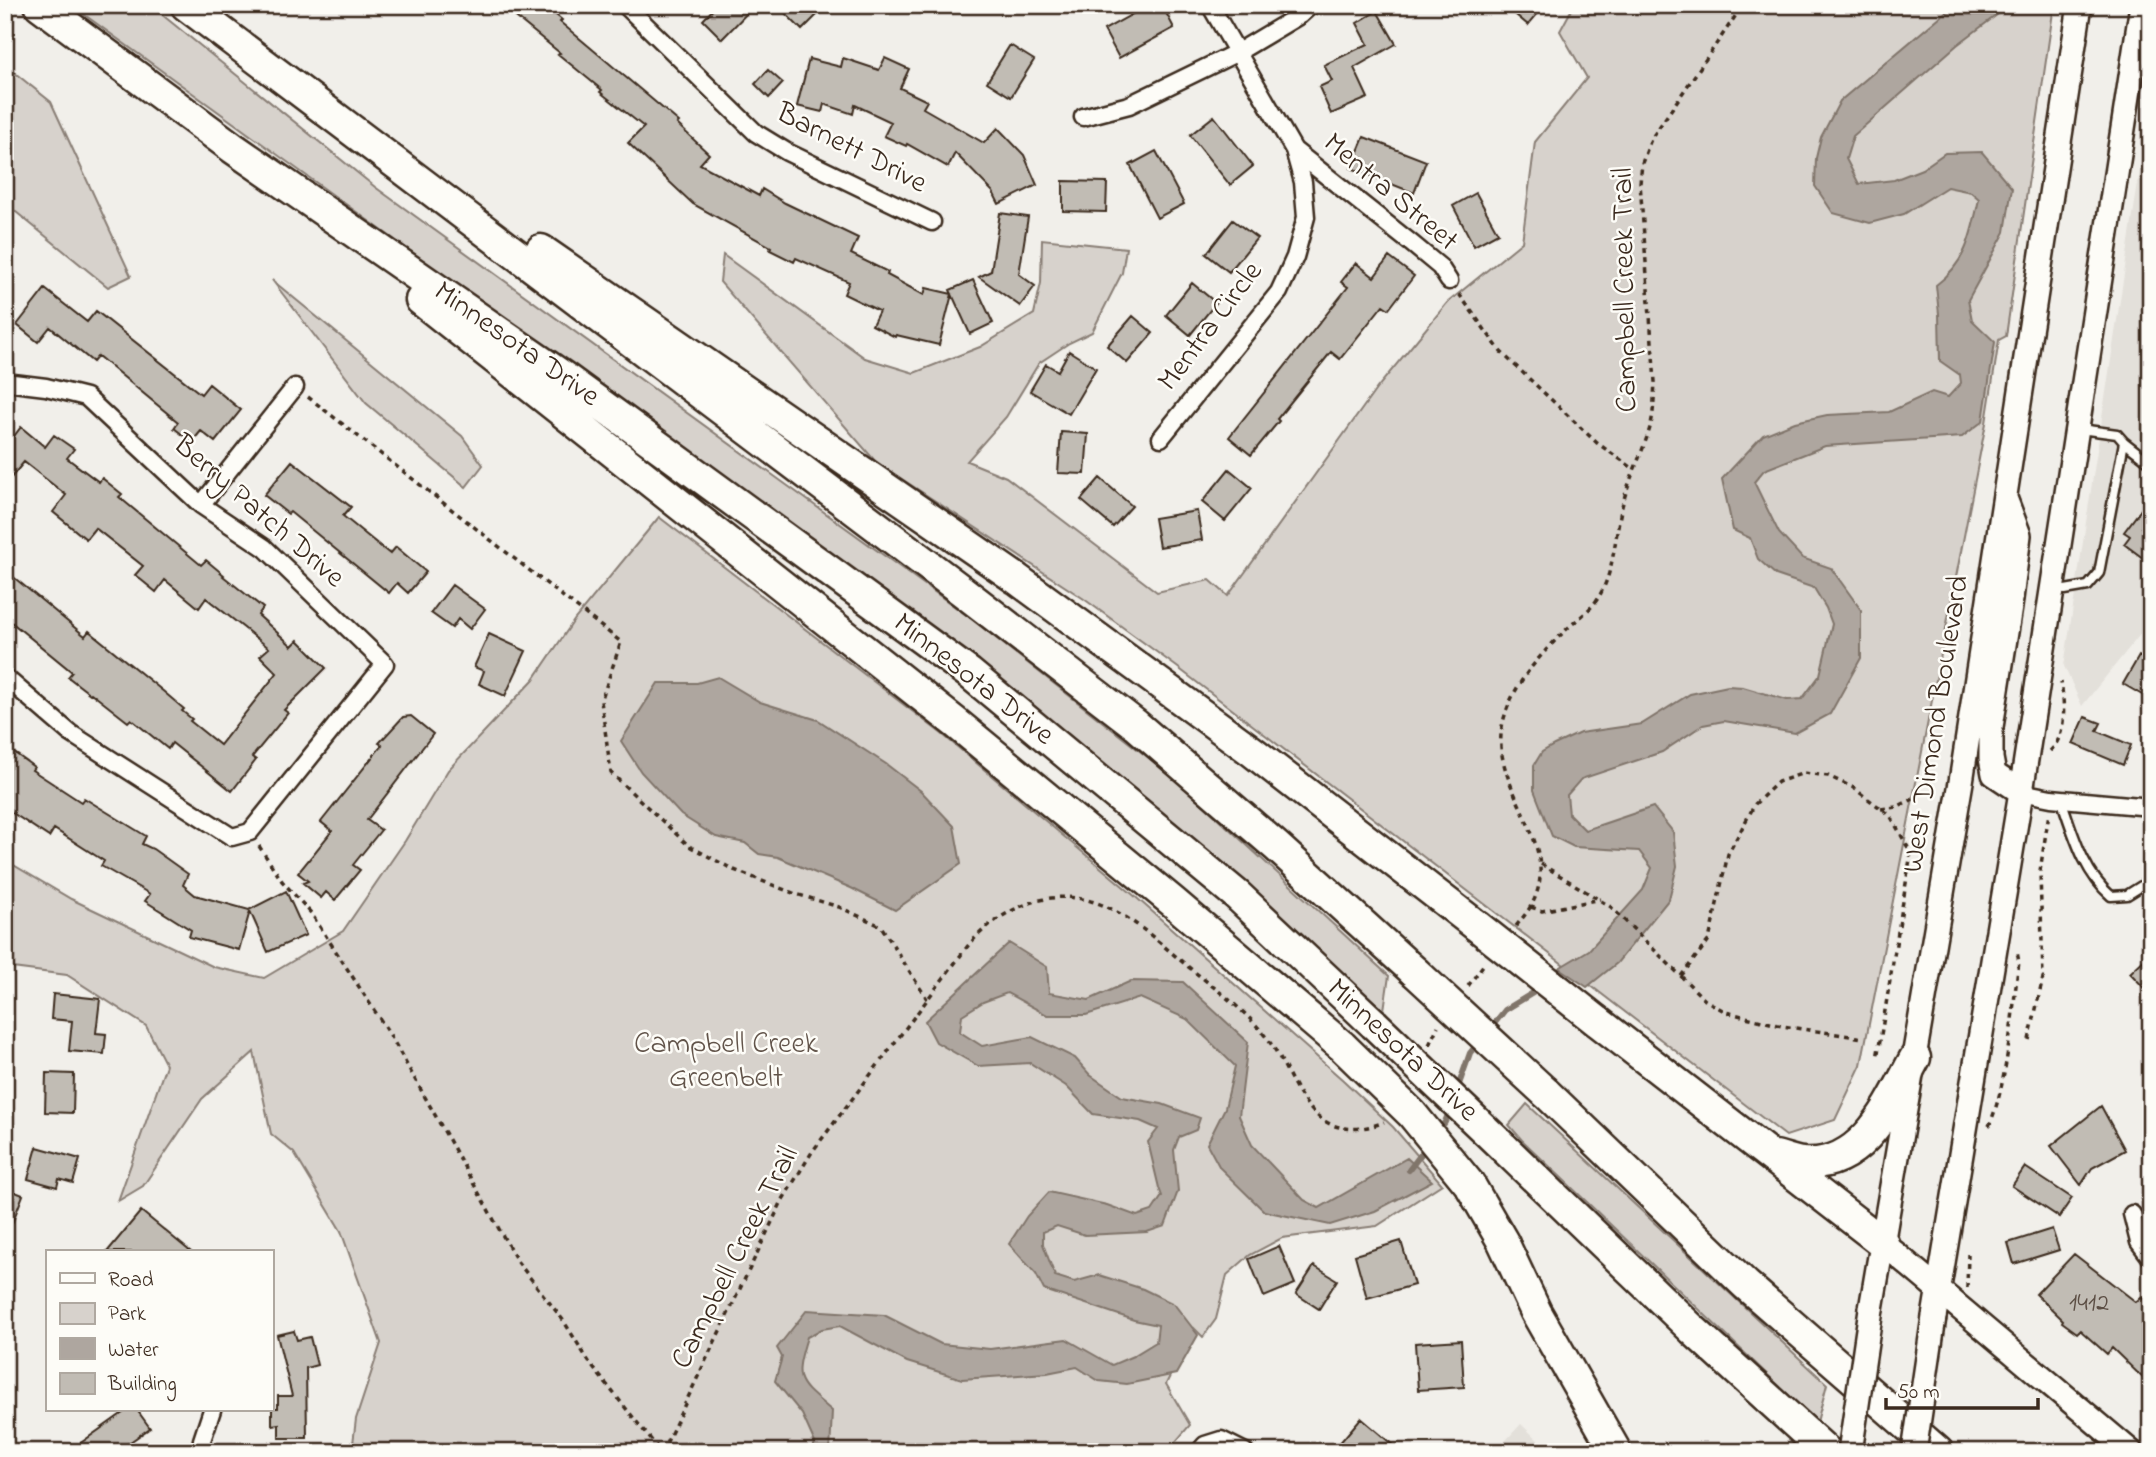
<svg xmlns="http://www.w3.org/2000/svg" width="2156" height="1457" viewBox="0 0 2156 1457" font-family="'Indie Flower',sans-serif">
	<rect width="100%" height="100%" fill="#f1efea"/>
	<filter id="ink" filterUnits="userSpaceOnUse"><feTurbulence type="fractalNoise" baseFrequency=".0143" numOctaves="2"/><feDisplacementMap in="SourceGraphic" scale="14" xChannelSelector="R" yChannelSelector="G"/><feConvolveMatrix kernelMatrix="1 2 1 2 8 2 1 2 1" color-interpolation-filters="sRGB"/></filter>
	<g filter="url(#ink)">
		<path fill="#e3e0da" d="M2151,98v523l-69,85 -18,-40z
			M1521,1424l21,20 4,8h-51z"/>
		<path fill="#d7d2cc" stroke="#897e75" stroke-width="2" d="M71,5h79l225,182 594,430 204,160 216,199 -5,34 -198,-178 -184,-152z
			M1574,5h480l-48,331 -7,4 -13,83 -125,642 -26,55 -49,16 -609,-469 -93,-68 -208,-137 -156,-180 3,-27 142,103 49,15 66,-26 54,-33 7,-31 1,-44 84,9 -4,25 -30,59 -23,11 -30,20 -33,54 -39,44 39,16 151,115 53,-12 18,16 149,-208 70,-85 75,-61 13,-100 52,-64 -27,-47z
			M5,65l46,37 80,174 -23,11 -103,-84z
			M272,280l190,156 21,29 -17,22 -100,-84z
			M659,517l283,217 188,158 213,188 50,47 49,57 -65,42 -95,12 -32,17 -23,20 -11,44 -13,18 -9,-9 -28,56 24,41 -23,27h-815l4,-33 25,-76 -40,-112 -47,-78 -23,-19 -17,-82 -52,47 -59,87 -25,15 48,-136 -20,-39 -79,-51 -62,-8v-107l66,39 143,68 50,11 79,-47 62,-90 43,-71 86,-91 41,-60z
			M1527,1104l300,280 -10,38 -295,-282 -13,-15z"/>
		<path fill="#aea69f" stroke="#80746b" stroke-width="2" d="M1954,5h56l-53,40 -104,91 -7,23 13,25 35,-4 28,-11 23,-16 37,-1 30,36 -7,44 -37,68 4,20 23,22 -12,79 -21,16 -137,9 -61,24 -10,12 25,51 23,25 29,10 30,42v48l-31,56 -35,19 -71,-12 -21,4 -41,27 -81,27 -14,16 2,19 16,16 68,-23 20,25 4,34 -8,33 -52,64 -30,24 -28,-19 30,-18 54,-60 9,-22 -13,-17 -65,-4 -22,-11 -18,-46v-25l8,-13 12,-7 26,-12 62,-9 48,-30 38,-8 15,1 44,13 15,-1 18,-24 12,-51 -6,-16 -12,-20 -38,-13 -18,-16 -8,-21 -17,-8 -11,-51 41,-44 32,-13 32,-7 62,-3 43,-20 16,5 13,-14 -1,-8 -20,-14 -1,-47 -3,-29c31,-23 35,-50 43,-86l-8,-7 -24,-5 -43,27 -34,9 -37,-10 -18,-27 1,-28 5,-21 19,-36z
			M718,677l42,25 58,18 68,44 35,27 33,35 7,38 -66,46 -44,-22 -73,-31 -19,-3 -14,-11 -29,-6 -35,-22 -40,-43 -20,-31 37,-58h39z
			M1009,943l38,24 2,26 40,7 42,-19 52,1 65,60 -9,74 13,29 52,55 15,8 88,-50 25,23 -57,30 -45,14 -66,-14 -44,-43 -13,-24 18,-36 10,-42 -48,-47 -47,-21 -54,17h-39l-40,-22 -24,9 -21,13 -2,17 22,14 50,-9 43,21 15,17 32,22 40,7 38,14 -4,12 -17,7 -5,13 4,41 -13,35 -18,6 -62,3 -28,-9 -14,6v12l12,32 19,6 25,-7 44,14 31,15 24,31 -22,39 -49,10 -28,-3 -22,-14 -30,6 -85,6 -55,-17 -67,-36 -18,3 -15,8c-14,45 -10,44 25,74l-2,41h-19l4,-9 -13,-29 -27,-33 7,-24 -5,-9 30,-38 77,5 57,29 49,5 76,-10 46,26 21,-9 23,-14 2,-17 -24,-5 -90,-30 -8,-16 -27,-30 18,-28 22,-24 58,13 30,11 15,-5 10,-15 -3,-8 -11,-46 10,-13 -18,-8 -47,-7 -27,-28 -36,-23 -52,3 -42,-24 -11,-21z"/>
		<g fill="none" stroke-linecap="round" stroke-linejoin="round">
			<path stroke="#80746b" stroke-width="6" d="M1490,1029l15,-19 36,-22
				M1457,1090l13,-37 8,-10
				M1437,1134l8,-12 5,-12
				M1409,1170l19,-25"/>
		</g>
		<path fill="#c1bcb4" stroke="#3b2a1e" stroke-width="2" d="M501,5h43l18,15 -2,2 119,100 -2,2 32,30 -9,10 59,32 3,-7 23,14 73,35 -7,16 37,18 -1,3 37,20 2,-7 26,6 -13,51 -43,-10 -1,2 -23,-12 7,-14 -35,-17 5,-12 -53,-24 -2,4 -24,-12 1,-3 -78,-43 -65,-61 16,-16 -44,-35 2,-2 -44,-36 2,-1z
			M717,5h38l-33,34 -19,-19z
			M777,5h50l-25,25z
			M1149,5h13l12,23 -55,30 -15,-28z
			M1504,5h41l-17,20z
			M1377,11l19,33 -42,24 14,30 -37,16 -12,-27 13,-6 -8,-16 44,-21 -11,-21z
			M1010,45l24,15 -23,37 -24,-15z
			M843,58l36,12 6,-12 24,11 -9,19 27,13 -4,7 61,35 14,-15 26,27 13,30 -38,19 -6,-12 -38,-39 -7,14 -41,-23 -1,2 -22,-10 7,-14 -36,-17 -2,9 -29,-10 -2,8 -25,-6 12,-47 32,8z
			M768,70l15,13 -14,15 -14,-14z
			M1214,116l39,50 -23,19 -40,-50z
			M1364,137l62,24 -12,32 -63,-25z
			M1156,151l28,53 -27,14 -27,-53z
			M1063,181l44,1 -1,30 -43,-1z
			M1476,193l22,40 -24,13 -21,-40z
			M1000,213l28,4 -9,57 16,12 -15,20 -41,-29 12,-6z
			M1233,220l24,18 -28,34 -23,-18z
			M1389,257l25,19 -25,33 -6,-4 -43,54 -9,-7 -54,67 2,2 -28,34 -22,-18 119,-150 -7,-5 15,-19 18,14z
			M973,280l20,43 -23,11 -20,-44z
			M1192,283l24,20 -26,32 -24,-20z
			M45,289l42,33 9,-11 105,83 8,-10 32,26 -26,32 -14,-11 -9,11 -18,-14 4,-6 -80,-66 -5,6 -43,-35 -12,15 -21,-17z
			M1133,316l20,17 -26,30 -20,-17z
			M1069,351l27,17 -27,46 -39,-23 16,-27 12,7z
			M21,427l24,20 9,-12 20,14 -7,9 32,24 3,-4 20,16 -3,3 82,68 5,-5 18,15 -1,1 40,32 -5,7 34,31 6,-6 28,28 -42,42 4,3 -36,44 4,3 -24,31 -60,-48 -4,6 -37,-30 -3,3 -37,-29 -1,1 -22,-17 4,-5 -67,-55v-47l80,66 4,-5 75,61 20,17 -2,2 10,8 -2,2 30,24 57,-72 -17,-17 9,-8 -63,-50 -7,10 -34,-28 -9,12 -21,-17 8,-9 -48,-38 -9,11 -33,-27 13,-17 -42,-33 -19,23v-56l9,7z
			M1061,432l27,2 -3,40 -27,-1z
			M292,461l59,46 -8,9 47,38 6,-7 30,25 -18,21 -11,-10 -8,10 -99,-81 -2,2 -24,-19z
			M1229,469l23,19 -27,33 -23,-19z
			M1100,478l32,28 -19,21 -32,-27z
			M2151,496v68l-27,-20 6,-8 -6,-4z
			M1197,511l5,29 -43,7 -5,-29z
			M452,585l33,24 -15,20 -12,-10 -6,9 -21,-15z
			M489,634l37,17 -21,45 -26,-12 5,-13 -10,-4z
			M2139,656l12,7v37l-28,-16z
			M411,716l22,18 -66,86 14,10 -28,35 7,5 -25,30 -9,-8 -5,6 -18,-15 5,-2 -10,-8 34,-42 -11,-9 61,-77 -3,-2 24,-26z
			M2085,717l16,6 -4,8 34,14 -8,20 -50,-21z
			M5,746l29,21 -2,3 49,32 3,-4 62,38 -4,8 11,5 35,25 -5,11 12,10 54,15 37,-19 20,44 -38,17 -18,-41 -11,39 -50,-13 2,-7 -46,-29 5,-7 -49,-28 3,-5 -50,-32 -5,8 -44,-29z
			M2151,953v42l-21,-22z
			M53,994l47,5 -4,34 10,1 -2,20 -35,-3 3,-30 -21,-2z
			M46,1073l28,1 -1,39 -28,-1z
			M2101,1106l24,44 -33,18 -11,17 -30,-39z
			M37,1147l43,12 -7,24 -14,-4 -2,8 -29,-8z
			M2025,1167l47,31 -13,19 -47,-31z
			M5,1188l18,7 -17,44 -1,-1z
			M141,1211l50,41h-84z
			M2052,1229l7,21 -45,14 -6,-21z
			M1401,1241l13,44 -47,13 -12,-43z
			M1279,1246l16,38 -31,13 -15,-38z
			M2074,1254l62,48 5,-5 10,10v79l-39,-38 -5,6 -27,-24 -3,3 -15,-11 1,-2 -27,-26z
			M1314,1266l23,14 -18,29 -23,-15z
			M294,1331l3,9 13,-3 7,28 -11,3 1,70h-28v-14l-7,1v-17h6v-12h14l-15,-61z
			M1461,1340l3,47 -46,3 -3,-47z
			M127,1410h10l13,18 -34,24h-48z
			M1361,1418l40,34h-69z"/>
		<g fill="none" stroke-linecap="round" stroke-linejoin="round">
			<defs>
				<path id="lane" d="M2124,442l27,21
					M2056,589l9,1 23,-4 11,-13 25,-131 -7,-8 -37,-5
					M2061,799c12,34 22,73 50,97l16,-1 24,-15"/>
				<path id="street" d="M625,5l131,128 31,19 145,70
					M1083,117l46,-12 109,-53 62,-37 11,-10
					M1294,150l117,93 29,24 9,14
					M5,382l41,5 40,10 115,108 64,43 120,116 -135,168 -18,5 -162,-104 -65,-56
					M1161,438l118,-146 16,-35 11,-40 -3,-35 -9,-32 -84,-145
					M201,505l94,-118
					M2021,792l30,6 100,9
					M2132,1214l7,28 12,16
					M200,1452l2,-12 10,-30
					M1199,1452l6,-7 16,-5 24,12"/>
				<path id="secondary" d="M2005,498l14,37 -9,72 -19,120v31l3,16 27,18
					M1883,1243l248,209
					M1871,1309l90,-527 119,-777
					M1934,1317l87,-525 121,-787"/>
				<path id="highway" d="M40,5l193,143 332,230 404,295 268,222 137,129
					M186,5l775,585 175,135 140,121 139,126
					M541,250l476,329 236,173 224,174
					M421,300l535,423 217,179 169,144
					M1597,1021l286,222
					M1545,1092l201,193 192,167
					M1503,1147l190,183 134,122
					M1775,1156c9,2 18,6 27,7 62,6 89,-61 113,-105
					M1470,1185l33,57 33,70 80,140"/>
			</defs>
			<use href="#lane" stroke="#3b2a1e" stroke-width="13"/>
			<use href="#street" stroke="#3b2a1e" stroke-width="21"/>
			<use href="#secondary" stroke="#3b2a1e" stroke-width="28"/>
			<use href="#highway" stroke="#3b2a1e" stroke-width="35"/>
			<path stroke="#3b2a1e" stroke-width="3.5" stroke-dasharray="5 5" stroke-linecap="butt" d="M1459,294l42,58 96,91 37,26
				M308,397l313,245 -20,59 10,72 78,73 45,24 59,23 46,14 42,19 46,73
				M2050,751c18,-17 14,-47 11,-69
				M1881,809l15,-2 22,-10
				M259,846l23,35 29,32 78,120 128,228 46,59 28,45 70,87
				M1541,864l70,43 94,93 21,12 56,14 82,12
				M1531,907l11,4 58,-12
				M1516,926c8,-10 16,-19 20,-31 21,-55 -45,-110 -34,-168 8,-41 38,-72 67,-100 9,-8 20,-16 27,-26 20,-28 18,-69 28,-102 7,-25 20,-49 27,-75 3,-13 3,-28 4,-42l-15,-199 2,-20 9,-24 92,-134
				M1681,976l28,-36 19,-86 27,-50 23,-22 26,-9 24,3 24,11 38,28 21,38 -34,206
				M1468,986l16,-22
				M2029,1040l14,-62 -3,-107 9,-58
				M1429,1045l9,-19
				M1989,1126c19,-43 23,-115 30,-164l-2,-10
				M1967,1288l1,-34
				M662,1452l120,-251 30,-49 155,-205c17,-20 36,-34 60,-43 70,-25 114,24 164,65 26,21 58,44 78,72 18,24 28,61 54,79 17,12 42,10 61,2"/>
			<use href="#lane" stroke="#fdfcf7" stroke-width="8"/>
			<use href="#street" stroke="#fdfcf7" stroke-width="16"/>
			<use href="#secondary" stroke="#fdfcf7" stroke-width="23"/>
			<use href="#highway" stroke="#fdfcf7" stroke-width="30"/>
			<defs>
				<path id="secondary-bridge" d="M1850,1452l21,-143
					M1914,1452l20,-135"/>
				<path id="highway-bridge" d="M1477,926l120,95
					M1415,972l130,120
					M1374,1024l129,123
					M1342,1046l70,68 58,71"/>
			</defs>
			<use href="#secondary-bridge" stroke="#3b2a1e" stroke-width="28" stroke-linecap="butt"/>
			<use href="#highway-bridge" stroke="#3b2a1e" stroke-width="35" stroke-linecap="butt"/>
			<use href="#secondary-bridge" stroke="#fdfcf7" stroke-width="23"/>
			<use href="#highway-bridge" stroke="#fdfcf7" stroke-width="30"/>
		</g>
	</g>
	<g text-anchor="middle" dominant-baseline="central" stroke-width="5" stroke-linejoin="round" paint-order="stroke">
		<g font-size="26" fill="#5c4e44">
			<text x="2089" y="1304">1412</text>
		</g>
		<g font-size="30" fill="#3b2a1e" stroke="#fdfcf7">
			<text transform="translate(851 149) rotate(27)">Barnett Drive</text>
			<text transform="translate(1390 193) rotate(40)">Mentra Street</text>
			<text transform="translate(1626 290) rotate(-91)">Campbell Creek Trail</text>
			<text transform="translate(1211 327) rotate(-53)">Mentra Circle</text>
			<text transform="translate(516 345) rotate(35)">Minnesota Drive</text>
			<text transform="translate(258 512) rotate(41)">Berry Patch Drive</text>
			<text transform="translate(973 680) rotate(38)">Minnesota Drive</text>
			<text transform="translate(1937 724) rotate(-81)">West Dimond Boulevard</text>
			<text transform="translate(1402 1051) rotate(43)">Minnesota Drive</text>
			<text transform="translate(736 1258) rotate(-63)">Campbell Creek Trail</text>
		</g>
		<g font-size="30" fill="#62544a" stroke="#fdfcf7">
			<text x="726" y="1045">Campbell Creek<tspan x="726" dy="34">Greenbelt</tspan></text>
		</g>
	</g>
	<rect width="2156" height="1457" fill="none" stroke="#fdfcf7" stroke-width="28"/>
	<rect x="14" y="14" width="2128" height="1429" fill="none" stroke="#3b2a1e" stroke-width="2.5" filter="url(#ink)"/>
	<rect x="46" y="1250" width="228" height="161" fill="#fdfcf7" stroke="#afa8a0" stroke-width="2"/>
	<rect x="60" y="1273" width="35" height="10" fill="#fdfcf7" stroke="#afa8a0" stroke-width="2"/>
	<text x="108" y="1286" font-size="21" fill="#3b2a1e">Road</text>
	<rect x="60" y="1303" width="35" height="21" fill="#d7d2cc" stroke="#afa8a0" stroke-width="2"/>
	<text x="108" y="1320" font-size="21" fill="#3b2a1e">Park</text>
	<rect x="60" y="1338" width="35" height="21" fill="#aea69f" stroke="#afa8a0" stroke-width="2"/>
	<text x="108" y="1356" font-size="21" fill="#3b2a1e">Water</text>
	<rect x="60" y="1373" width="35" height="21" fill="#c1bcb4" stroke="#afa8a0" stroke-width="2"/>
	<text x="108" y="1390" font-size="21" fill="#3b2a1e">Building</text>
	<path d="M1886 1398v10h152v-10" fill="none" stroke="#3b2a1e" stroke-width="3.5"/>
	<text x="1897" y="1398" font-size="21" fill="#3b2a1e" stroke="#fdfcf7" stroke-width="5" paint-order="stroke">50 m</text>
</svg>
